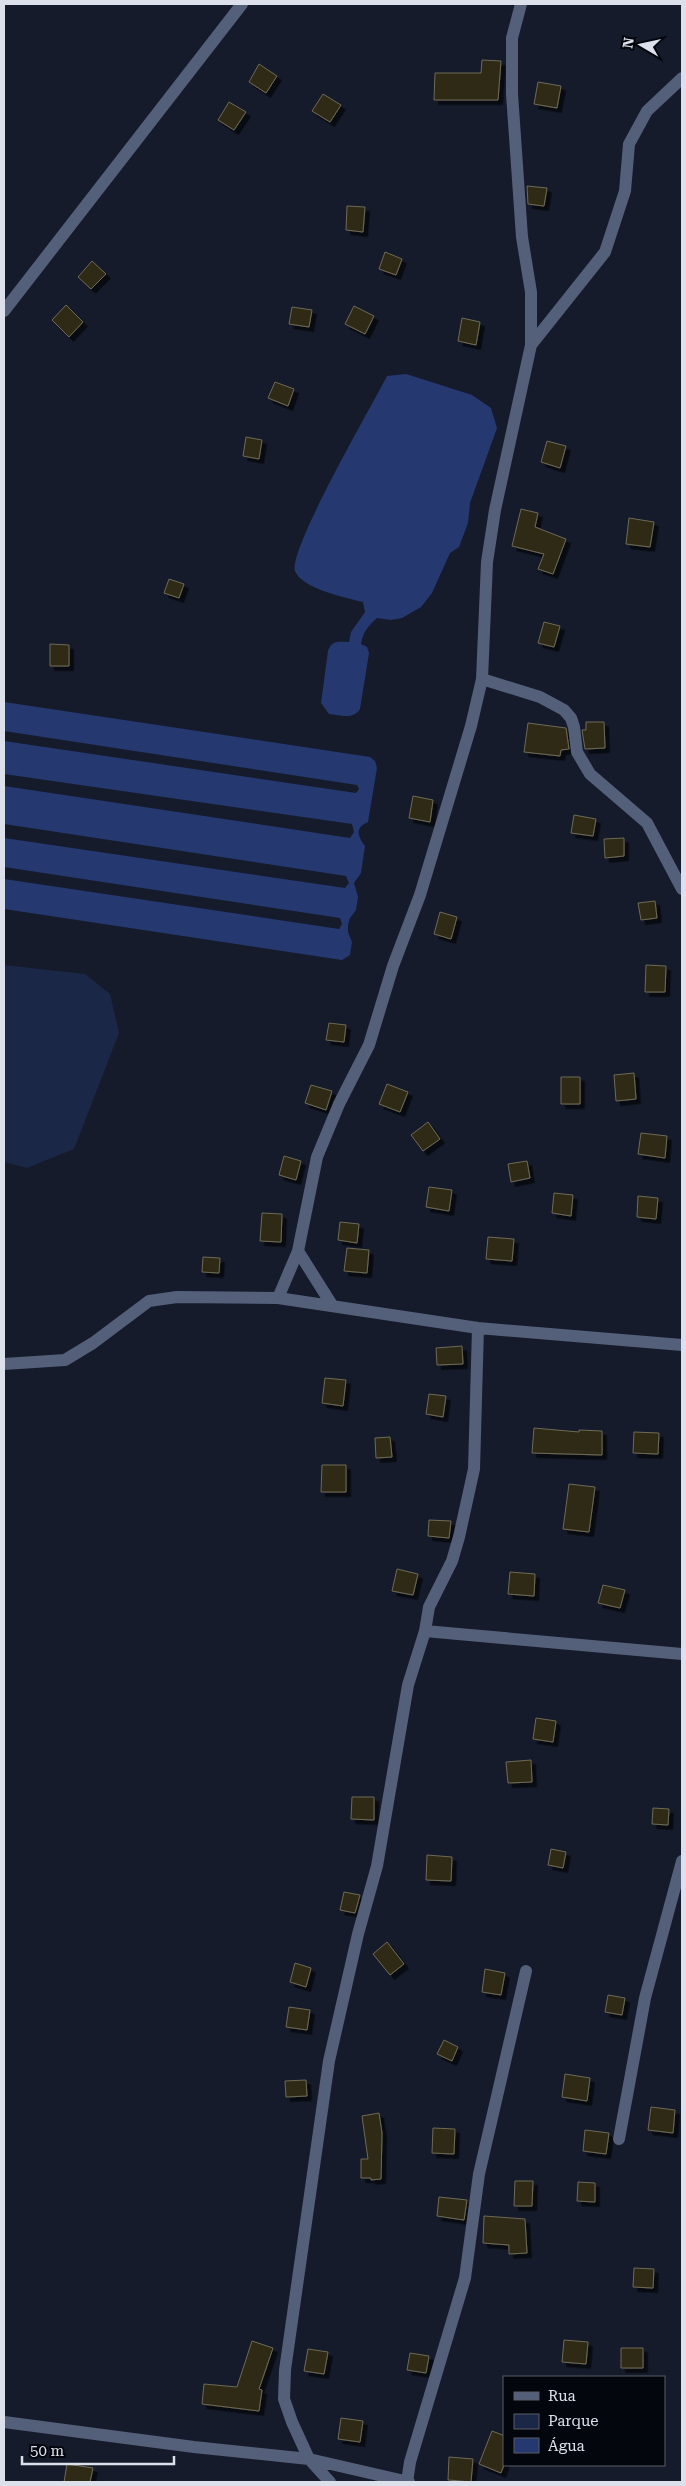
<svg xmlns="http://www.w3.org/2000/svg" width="686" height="2486" viewBox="0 0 686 2486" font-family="'Roboto Serif',serif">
	<defs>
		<filter id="shadow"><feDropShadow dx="4.5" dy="4.5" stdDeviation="0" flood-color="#0009"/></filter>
	</defs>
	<rect width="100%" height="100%" fill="#151b2b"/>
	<path fill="#1a2747" d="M4,965l81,9 25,20 9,39 -45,116 -47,19 -23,-6z"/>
	<path fill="#253970" d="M406,374l66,21 19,13 6,20 -27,75 -2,20 -9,24 -9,6 -18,40 -11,14 -19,11 -11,2 -14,-2c-9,8 -14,14 -16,26l6,3 2,6 -9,56c-7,11 -20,6 -31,5l-8,-11 7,-52c4,-11 10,-9 21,-9l2,-10 14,-20 -2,-10c-17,-4 -62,-14 -68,-31 -7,-21 78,-167 92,-195z
		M4,702l366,55 5,4 2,7 -9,54c-13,6 -11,13 -3,24l-4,27 -7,10 4,14 -2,13 -6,8 -2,7v7l4,10 -2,13 -8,5 -338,-51v-30l335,50 3,-5 -2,-6 -336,-51v-29l341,50 4,-5 -3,-7 -342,-52v-38l346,52 4,-6 -2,-8 -348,-50v-33l352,52 3,-4 -2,-4 -353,-54z"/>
	<path fill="#2f2b18" stroke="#6e6a55" filter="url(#shadow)" d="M482,60l19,1 -3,39h-64l1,-27h46z
		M259,64l18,12 -11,17 -17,-11z
		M538,82l23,4 -4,22 -23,-4z
		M323,94l18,11 -11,17 -18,-11z
		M229,102l17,10 -12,18 -16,-10z
		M527,186l20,2 -3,18 -16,-2z
		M347,206l18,1 -2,25 -17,-2z
		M385,252l17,7 -6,16 -17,-6z
		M92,261l14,13 -15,15 -13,-12z
		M66,305l17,17 -14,15 -17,-17z
		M354,306l20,10 -9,18 -20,-10z
		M292,307l20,3 -3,17 -20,-3z
		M462,318l18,4 -4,23 -18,-4z
		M275,382l19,7 -6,17 -20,-8z
		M246,437l16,3 -3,19 -16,-3z
		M547,441l19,5 -6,22 -19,-6z
		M521,509l17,4 -3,14 31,12 -13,35 -15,-5 6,-15 -32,-8z
		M629,518l25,4 -4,25 -24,-3z
		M169,579l15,5 -5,14 -15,-5z
		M544,622l16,4 -6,21 -16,-4z
		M50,644l19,1v21h-19z
		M586,722h18l1,26 -20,1 -3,-19h4z
		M528,723l38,5 3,21 -8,1 -1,6 -36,-4z
		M413,796l20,4 -3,22 -21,-4z
		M574,815l22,4 -3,17 -22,-3z
		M624,838v18l-19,2 -1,-19z
		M655,901l2,17 -16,2 -3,-17z
		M440,912l17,5 -6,22 -17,-5z
		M646,965l20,1 -1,26h-20z
		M329,1023l17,2 -2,17 -18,-2z
		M634,1073l2,26 -20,2 -2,-26z
		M561,1077h19v27h-19z
		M387,1084l21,8 -8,20 -21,-8z
		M311,1085l21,6 -6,19 -21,-7z
		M428,1122l12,17 -17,12 -12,-16z
		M641,1133l26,3 -2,22 -27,-4z
		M284,1156l17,5 -5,19 -17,-5z
		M527,1161l3,17 -19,4 -3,-18z
		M429,1187l23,3 -3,21 -23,-4z
		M554,1193l19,2 -2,21 -19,-3z
		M638,1196l20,2 -2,21 -19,-2z
		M262,1213l20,1 -1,28 -21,-1z
		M340,1222l19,2 -2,19 -19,-3z
		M488,1237l26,2 -2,22 -26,-2z
		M347,1248l22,2 -2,23 -23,-2z
		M203,1257l17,1 -1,15 -17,-1z
		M462,1346l1,18 -26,1 -1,-17z
		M325,1378l21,2 -3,26 -21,-3z
		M429,1394l17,2 -3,21 -17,-3z
		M534,1428l45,4v-2l23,1v24l-70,-2z
		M634,1432l25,1 -1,21 -25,-1z
		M390,1437l2,20 -16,1 -1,-20z
		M322,1465h24v27h-25z
		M569,1484l26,3 -6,45 -26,-3z
		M429,1520l22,1 -2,17 -21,-2z
		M397,1569l21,5 -5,21 -21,-4z
		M510,1572l25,2 -1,22 -26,-2z
		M603,1585l22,5 -5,18 -22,-5z
		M536,1718l20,3 -3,21 -20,-3z
		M531,1760l1,22 -24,1 -2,-21z
		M352,1797h22v23l-23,-1z
		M653,1808l16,1 -1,16 -16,-1z
		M551,1849l15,3 -3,16 -15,-3z
		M427,1855l25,2 -1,24 -25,-1z
		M344,1892l16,3 -5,18 -15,-3z
		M387,1942l17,22 -14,11 -17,-21z
		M295,1963l16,5 -5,19 -16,-5z
		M485,1969l20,4 -4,22 -19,-3z
		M608,1995l17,3 -3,17 -17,-3z
		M289,2007l21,3 -3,20 -21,-3z
		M444,2040l14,7 -6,14 -15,-7z
		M565,2074l25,4 -3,23 -25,-4z
		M306,2080l1,16 -21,1 -1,-16z
		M651,2107l24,3 -2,23 -25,-3z
		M379,2113l3,20 -1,46 -10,1v-2h-10v-19h7l-6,-43z
		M433,2128l22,1 -1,25 -22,-1z
		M585,2130l24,3 -3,21 -23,-3z
		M515,2181h18l-1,25h-18z
		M578,2182l17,1v19l-18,-1z
		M439,2197l28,3 -3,20 -27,-4z
		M484,2216l41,3 2,34 -18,1v-9l-26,-2z
		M634,2268l20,1 -1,19 -20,-1z
		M564,2340l24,2 -2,22 -24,-2z
		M252,2341l21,7 -14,41 3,1 -3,21 -57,-7 2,-20 33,3z
		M621,2348h22v20h-22z
		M308,2349l20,3 -4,22 -20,-3z
		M410,2353l19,3 -3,17 -19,-3z
		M341,2418l22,3 -3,21 -22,-3z
		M492,2431l13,5v26l-4,11 -22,-9z
		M449,2457l24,2 -2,23 -23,-2z
		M67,2464l26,4 -3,14h-26z"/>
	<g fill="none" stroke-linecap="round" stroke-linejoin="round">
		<path stroke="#545f79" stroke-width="12" d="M4,311l238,-307
			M531,345l74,-93 20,-61 4,-47 18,-33 35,-33
			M482,679l58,18 24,13 7,8 3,9 3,25 13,22 57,49 35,66
			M298,1251l34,54
			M278,1298l20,-47 19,-94 22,-53 30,-59 24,-79 27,-71 51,-169 11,-47 5,-117 8,-52 36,-165v-53l-9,-55 -10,-143v-56l9,-34
			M4,1364l61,-4 28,-17 56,-42 28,-4 101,1 200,30 204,17
			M425,1631l257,23
			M619,2139l26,-141 37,-137
			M4,2422l190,25 115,12 100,23
			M330,2482l-21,-23 -17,-37 -8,-23 1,-29 44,-309 29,-127 19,-68 31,-181 17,-54 4,-24 23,-46 7,-24 15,-68 4,-141
			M407,2482l3,-20 55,-184 14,-104 47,-203"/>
	</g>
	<rect width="686" height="2486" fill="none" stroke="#dbe0eb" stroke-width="10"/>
	<rect x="503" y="2376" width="162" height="90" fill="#04060d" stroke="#5a5d66"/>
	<rect x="514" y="2392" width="25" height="8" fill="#545f79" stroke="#5a5d66"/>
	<text x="548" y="2401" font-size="15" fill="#dbe0eb">Rua</text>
	<rect x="514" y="2414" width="25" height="15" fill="#1a2747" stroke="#5a5d66"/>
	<text x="548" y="2426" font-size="15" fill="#dbe0eb">Parque</text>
	<rect x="514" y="2438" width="25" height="15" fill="#253970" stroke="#5a5d66"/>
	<text x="548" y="2451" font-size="15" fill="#dbe0eb">Água</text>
	<g transform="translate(641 45) rotate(279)" stroke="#04060d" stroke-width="4" paint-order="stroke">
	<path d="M0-4L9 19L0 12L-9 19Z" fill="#dbe0eb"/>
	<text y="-8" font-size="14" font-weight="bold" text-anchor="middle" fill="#dbe0eb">N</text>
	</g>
	<path d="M22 2456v8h152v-8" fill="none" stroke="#dbe0eb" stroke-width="2.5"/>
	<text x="30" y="2456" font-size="15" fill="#dbe0eb" stroke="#04060d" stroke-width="4" paint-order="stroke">50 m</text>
</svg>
